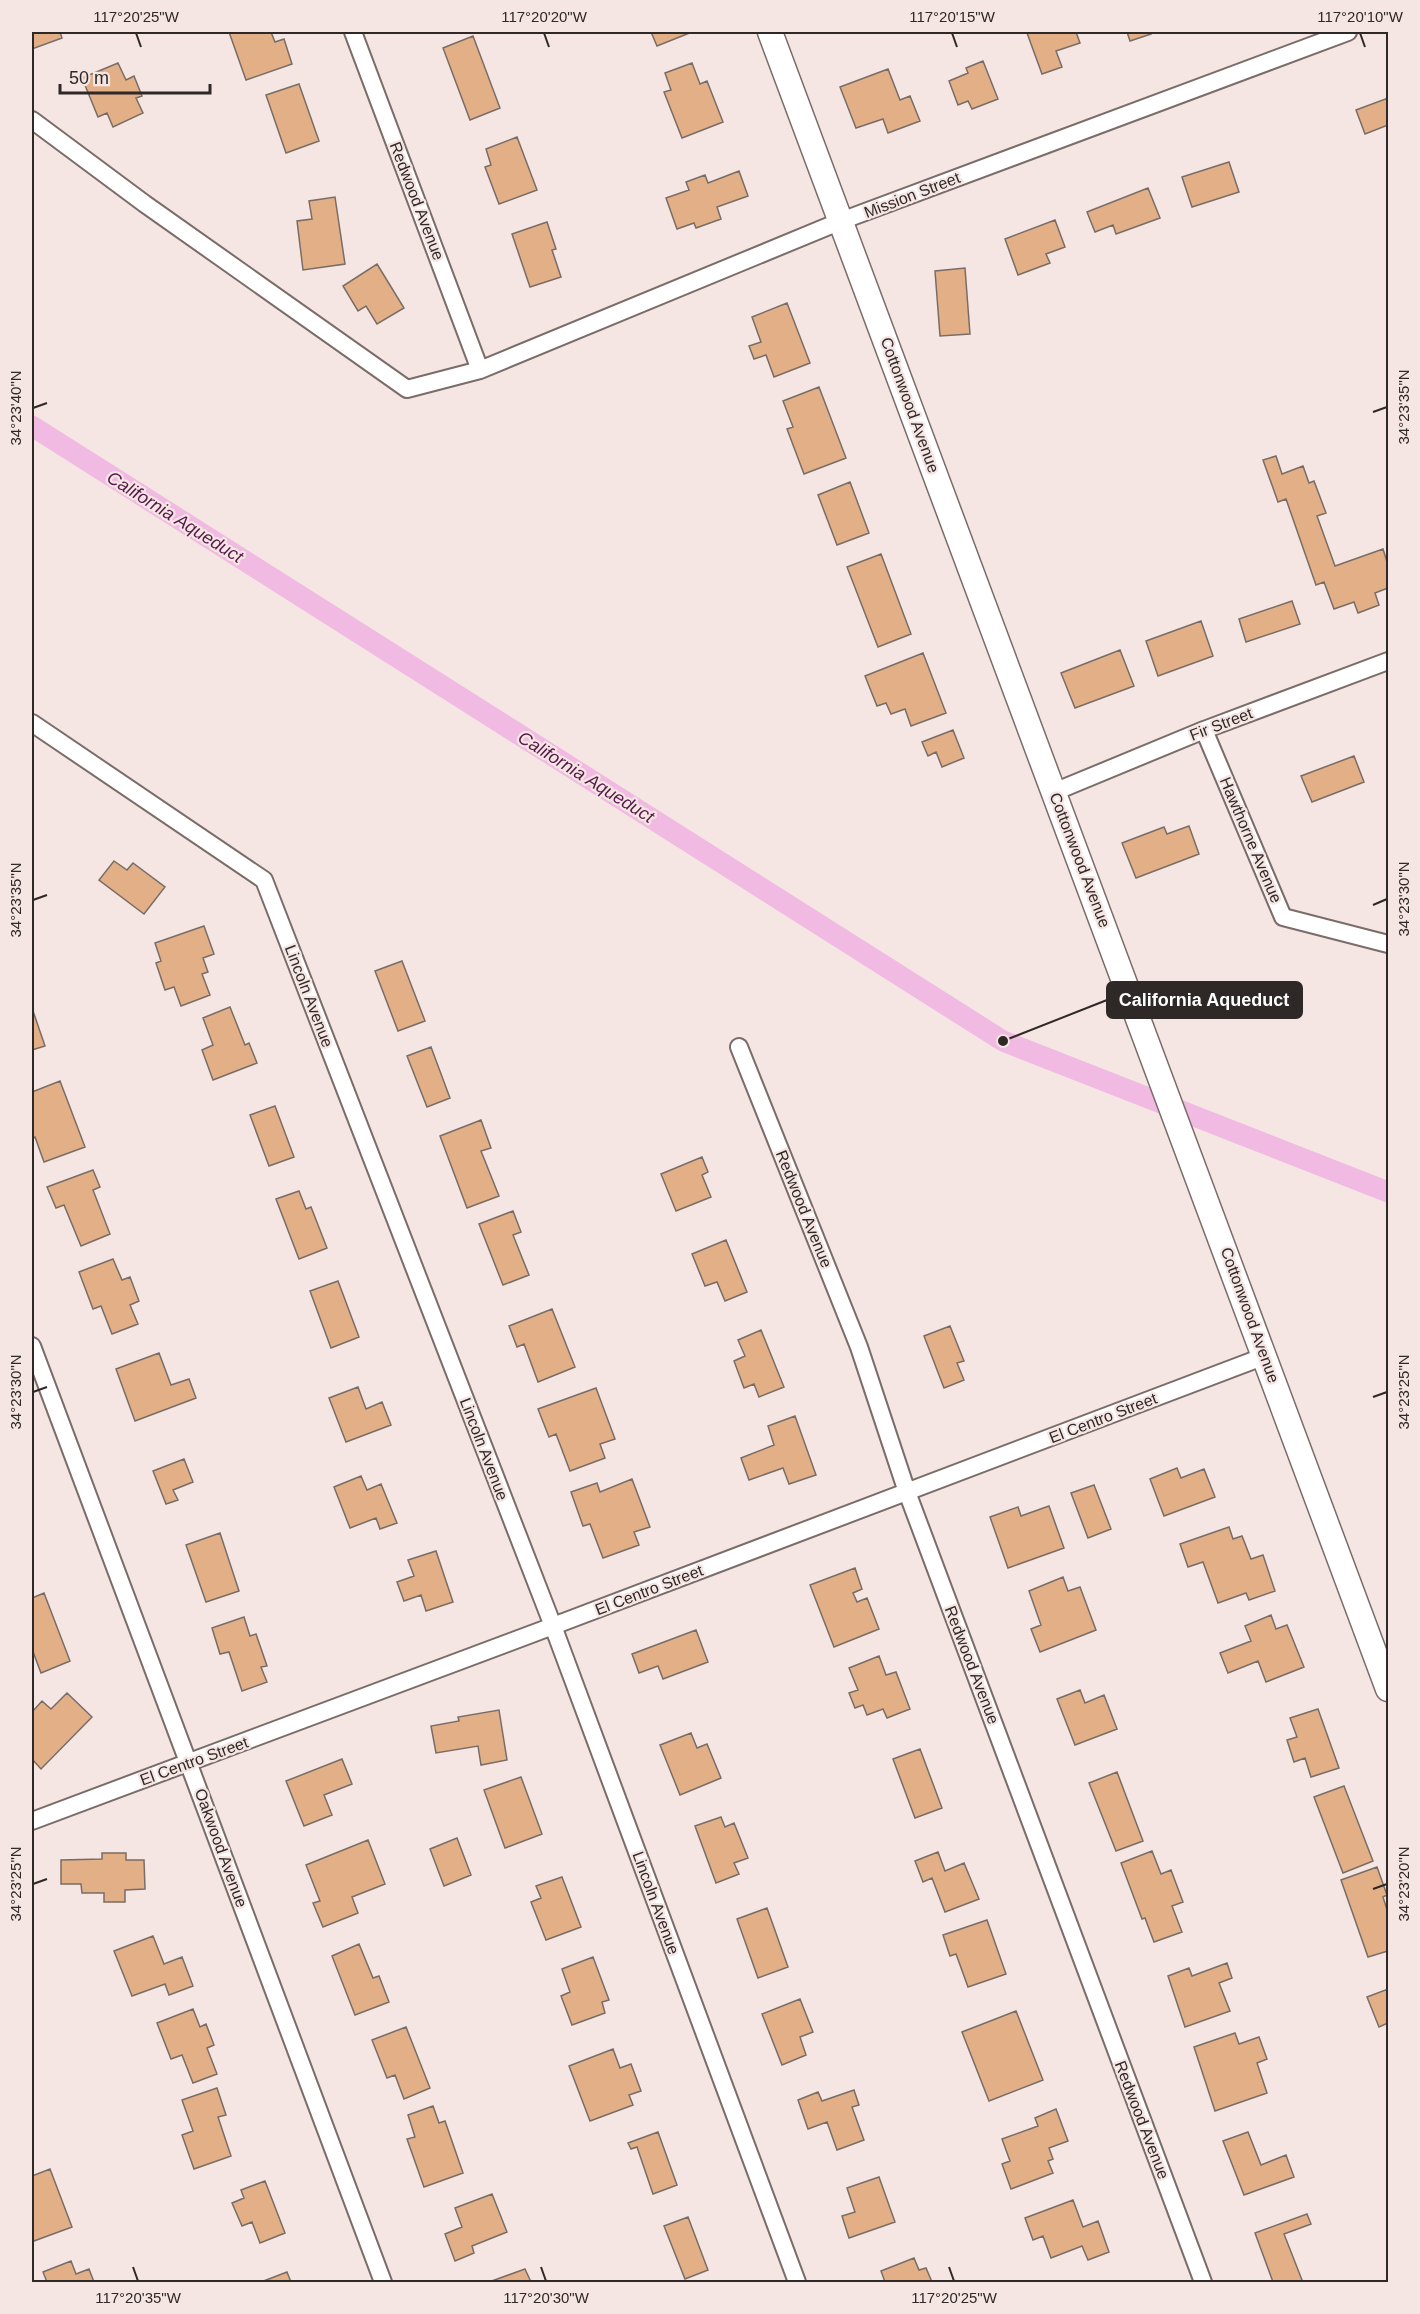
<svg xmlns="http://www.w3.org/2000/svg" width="1420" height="2314" viewBox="0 0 1420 2314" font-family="Helvetica,sans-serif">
	<rect width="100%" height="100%" fill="#f6e6e3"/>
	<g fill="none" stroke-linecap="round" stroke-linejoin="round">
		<path stroke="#f0bae3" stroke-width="21" d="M32,426l971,615 385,151"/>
	</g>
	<path fill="#e3af87" stroke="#786d66" stroke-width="1.5" d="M32,32h28l2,6 -30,11z
		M229,32h42l4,10 9,-3 8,25 -46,16z
		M651,32h41l-35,14z
		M1030,32h46l4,11 -24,8 6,16 -20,7 -15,-41z
		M1127,32h23l1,2 -21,7z
		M473,36l27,72 -30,12 -27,-72z
		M983,61l15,38 -26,10 -4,-8 -10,4 -9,-24 19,-8 -2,-5z
		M118,63l8,17 8,-4 8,20 -6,2 7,15 -30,14 -6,-14 -9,4 -16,-39z
		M692,63l8,21 7,-3 16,41 -41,16 -18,-46 7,-2 -6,-17z
		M888,69l12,31 10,-4 10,25 -32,12 -5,-14 -27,9 -16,-41z
		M299,84l20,57 -33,12 -20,-58z
		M1388,98v27l-23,9 -9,-24z
		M517,137l20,53 -38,14 -14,-37 6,-2 -5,-16z
		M1229,162l10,30 -47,15 -10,-30z
		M739,171l9,25 -31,11 4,12 -25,9 -2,-5 -17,6 -11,-31 23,-8 -3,-8 19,-7 3,8z
		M1148,188l12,30 -44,16 -3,-9 -18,7 -8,-20z
		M335,197l10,67 -42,6 -6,-49 15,-2 -3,-18z
		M1055,220l10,27 -19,7 4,9 -32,12 -13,-36z
		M547,222l9,27 -4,1 9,27 -31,10 -18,-53z
		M377,264l27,44 -27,16 -11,-18 -8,5 -15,-25z
		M965,268l5,66 -30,2 -5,-65z
		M787,303l23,60 -36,14 -8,-22 -12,4 -5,-13 12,-4 -9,-25z
		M819,387l27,71 -42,16 -17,-45 6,-2 -10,-26z
		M1276,456l6,18 21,-8 6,17 5,-2 12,32 -9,3 18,50 48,-17 5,16v23l-13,5 4,12 -21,8 -4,-11 -20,7 -10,-27 -8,3 -30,-86 -8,3 -15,-42z
		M850,482l19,51 -32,12 -19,-50z
		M881,554l30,80 -33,13 -31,-80z
		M1292,601l8,23 -54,18 -7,-23z
		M1201,621l12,35 -55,20 -12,-35z
		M1120,650l14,36 -59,22 -14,-35z
		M923,653l23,60 -35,13 -6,-17 -14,5 -5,-11 -9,3 -12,-30z
		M953,730l11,28 -22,9 -6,-15 -8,4 -6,-14z
		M1354,756l10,26 -52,20 -11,-26z
		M1189,826l10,28 -63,24 -14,-35 42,-16 3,7z
		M114,861l13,9 6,-7 32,24 -21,27 -45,-34z
		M204,926l10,28 -11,4 5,14 -6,2 8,21 -29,11 -7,-19 -9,3 -9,-27 5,-2 -6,-18z
		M402,961l23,60 -27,10 -23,-60z
		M230,1007l15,38 4,-2 8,20 -44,17 -11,-30 11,-5 -10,-27z
		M32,1008l13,38 -13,4z
		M431,1047l19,51 -23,9 -20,-51z
		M60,1081l25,66 -41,15 -9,-25 -3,2v-47z
		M275,1106l19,51 -25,9 -19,-51z
		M481,1120l10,28 -10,3 18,45 -32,12 -27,-72z
		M702,1157l6,15 -6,3 9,22 -35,14 -15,-37z
		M93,1170l7,17 -7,3 17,44 -29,12 -17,-41 -8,3 -9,-21z
		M299,1191l7,18 5,-2 16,41 -28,11 -23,-60z
		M513,1211l8,21 -8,3 16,40 -26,10 -24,-61z
		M726,1240l21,52 -22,9 -8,-19 -12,4 -13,-32z
		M113,1259l9,21 8,-3 9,24 -9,4 8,19 -26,10 -11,-28 -8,3 -14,-37z
		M338,1281l21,56 -28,11 -21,-57z
		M552,1309l23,58 -37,15 -14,-38 -7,3 -8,-21z
		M950,1326l14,35 -7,2 7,17 -20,8 -20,-52z
		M761,1330l23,57 -25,10 -5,-13 -10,4 -10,-27 11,-5 -7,-16z
		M159,1353l12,32 18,-6 7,19 -61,23 -19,-52z
		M358,1387l8,22 16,-7 9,23 -45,17 -17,-44z
		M596,1388l19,51 -15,5 5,14 -35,13 -14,-37 -7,3 -11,-28z
		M795,1416l21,59 -27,9 -6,-16 -34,12 -8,-22 33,-13 -6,-19z
		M184,1459l9,23 -20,8 5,10 -12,4 -13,-33z
		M1177,1468l4,10 23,-9 11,28 -51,19 -14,-37z
		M361,1476l6,14 14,-6 16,39 -17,6 -4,-11 -26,10 -16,-41z
		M632,1479l18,48 -16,5 5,13 -36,13 -13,-34 -7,2 -12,-34 26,-9 3,9z
		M1094,1485l17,44 -23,9 -17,-45z
		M1049,1506l15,42 -56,20 -18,-51 28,-10 3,9z
		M1229,1527l4,12 9,-3 9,23 12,-4 12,36 -26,9 -3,-7 -28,10 -15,-41 -15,5 -8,-23z
		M220,1533l19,58 -33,11 -20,-57z
		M436,1551l17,51 -27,9 -5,-16 -17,6 -7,-19 17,-6 -6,-16z
		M855,1568l7,21 -9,4 4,9 10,-4 12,31 -45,18 -24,-62z
		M1063,1577l5,14 12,-4 16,43 -56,22 -9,-23 10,-4 -12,-34z
		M44,1593l26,68 -29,12 -9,-24v-51z
		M1271,1615l5,14 11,-4 17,42 -38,15 -8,-21 -30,12 -8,-20 31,-12 -6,-15z
		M244,1617l6,19 6,-2 11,32 -6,1 6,15 -25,9 -13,-39 -9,2 -8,-26z
		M696,1630l12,32 -45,17 -5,-13 -19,7 -7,-19z
		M879,1656l7,19 10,-3 14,37 -23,9 -4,-9 -16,6 -4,-10 -8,3 -6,-15 9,-3 -9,-22z
		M1080,1690l5,13 19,-8 13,34 -42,16 -18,-46z
		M67,1693l25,24 -51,52 -9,-10v-47l10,-11 9,8z
		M1318,1709l21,59 -28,9 -6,-19 -11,4 -7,-22 10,-3 -7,-19z
		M499,1710l8,50 -26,5 -3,-19 -42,7 -5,-27 28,-5 -1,-4z
		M691,1733l6,15 10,-4 14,34 -41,17 -20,-50z
		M920,1749l22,59 -27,10 -22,-59z
		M342,1759l10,25 -28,11 8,20 -28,11 -18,-45z
		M1117,1772l26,69 -27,10 -27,-68z
		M521,1777l21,57 -37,14 -21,-58z
		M1344,1786l29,75 -30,12 -29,-76z
		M721,1817l4,10 9,-4 14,35 -14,5 5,11 -23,9 -21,-57z
		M457,1838l14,37 -27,11 -14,-37z
		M368,1840l17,44 -33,13 6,16 -35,14 -10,-24 7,-2 -14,-36z
		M1152,1851l9,23 10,-4 12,32 -11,4 10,26 -28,10 -9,-24 -3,1 -21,-56z
		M938,1852l7,19 19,-8 15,36 -34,13 -13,-34 -9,4 -8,-21z
		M102,1853h24v7h18l1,29 -20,1v12h-21v-9h-22l-1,-9h-20v-24l41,-1z
		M1377,1867l10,28 -4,2 5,16v38l-20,6 -27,-77z
		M562,1877l19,50 -35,13 -15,-38 10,-4 -5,-12z
		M767,1908l21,59 -30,11 -21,-59z
		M987,1920l19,54 -38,13 -12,-33 -6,2 -7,-21z
		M153,1936l11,28 18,-7 11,29 -24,9 -4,-11 -33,12 -18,-45z
		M359,1944l14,34 6,-2 10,26 -34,13 -23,-59z
		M593,1957l16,43 -7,2 3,11 -33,12 -11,-29 9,-4 -8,-23z
		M1227,1963l5,15 -13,5 11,28 -45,16 -17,-51 21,-8 3,8z
		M1388,1989v34l-9,4 -12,-30z
		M800,1999l13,33 -13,5 6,18 -24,10 -20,-51z
		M193,2009l7,18 6,-3 8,21 -7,3 10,26 -24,9 -11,-28 -11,4 -14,-36z
		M1016,2011l27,69 -54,21 -27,-69z
		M406,2027l24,61 -26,11 -9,-24 -8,3 -15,-38z
		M1235,2033l4,11 20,-7 8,22 -10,4 10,30 -52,18 -21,-64z
		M613,2049l7,19 11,-4 10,27 -12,4 4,10 -43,16 -21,-55z
		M217,2088l9,27 -8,2 13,39 -37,13 -12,-34 11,-4 -11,-31z
		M854,2090l5,15 -7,2 12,33 -27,10 -10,-28 -19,7 -10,-29 20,-8 4,9z
		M433,2106l6,17 6,-2 18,52 -39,14 -17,-48 8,-2 -7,-22z
		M1056,2109l12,32 -19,7 4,11 -5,2 5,12 -42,16 -9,-25 8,-3 -8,-22 36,-13 -3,-8z
		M658,2132l19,53 -24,9 -16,-47 -6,2 -3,-6z
		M1248,2132l13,33 25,-10 8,22 -50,18 -21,-54z
		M50,2169l22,58 -38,14 -2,-5v-60z
		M879,2177l16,45 -46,16 -7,-22 13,-4 -8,-24z
		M265,2181l20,52 -25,10 -8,-21 -10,4 -10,-23 12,-5 -3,-8z
		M492,2194l15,38 -35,14 2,7 -19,8 -10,-27 17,-7 -7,-19z
		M1073,2200l10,27 15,-6 11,31 -21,8 -6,-14 -31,12 -8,-22 -10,4 -8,-22z
		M1307,2214l4,10 -27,10 18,46 -6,2h-23l-18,-49z
		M688,2217l20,53 -23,9 -21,-53z
		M914,2258l5,12 7,-2 6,14h-47l-4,-11z
		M71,2261l5,13 13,-5 5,13h-47l-4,-10z
		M525,2269l6,13h-42z
		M287,2272l4,10h-30z"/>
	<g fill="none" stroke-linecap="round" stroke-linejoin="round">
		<defs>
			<path id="street" d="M353,32l127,338
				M32,120l113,84 262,185 73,-19 361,-149 507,-189
				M32,723l232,157 289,746 244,656
				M1204,730l79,187 105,27
				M1054,792l150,-62 184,-69
				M739,1047l120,300 48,145 296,790
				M32,1346l351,936
				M32,1821l521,-195 712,-270"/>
			<path id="secondary" d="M770,32l618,1657"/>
		</defs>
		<use href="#street" stroke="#7a6c69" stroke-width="20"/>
		<use href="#secondary" stroke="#7a6c69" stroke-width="27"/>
		<use href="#street" stroke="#fff" stroke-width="16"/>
		<use href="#secondary" stroke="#fff" stroke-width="24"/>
	</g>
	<path fill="none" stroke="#2e2827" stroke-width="2" d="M136,33l5,14M544,33l5,14M952,33l5,14M1360,33l5,14M33,408l14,-5M1373,412l14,-5M33,900l14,-5M1373,905l14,-6M33,1392l14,-5M1373,1397l14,-5M33,1884l14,-5M1373,1889l14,-5M133,2267l5,14M541,2267l5,14M949,2267l5,14"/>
	<g text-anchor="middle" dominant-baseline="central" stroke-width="4.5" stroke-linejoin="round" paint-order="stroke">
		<g font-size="16" fill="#2e2827" stroke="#f6e6e3">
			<text transform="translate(912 195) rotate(-21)">Mission Street</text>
			<text transform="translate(417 201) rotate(69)">Redwood Avenue</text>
			<text transform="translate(910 405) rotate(70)">Cottonwood Avenue</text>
			<text transform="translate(1221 724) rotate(-21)">Fir Street</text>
			<text transform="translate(1251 840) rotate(67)">Hawthorne Avenue</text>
			<text transform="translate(1080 860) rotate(69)">Cottonwood Avenue</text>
			<text transform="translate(309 996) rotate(69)">Lincoln Avenue</text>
			<text transform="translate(804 1209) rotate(68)">Redwood Avenue</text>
			<text transform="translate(1250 1315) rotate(70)">Cottonwood Avenue</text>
			<text transform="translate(1103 1418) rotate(-21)">El Centro Street</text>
			<text transform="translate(484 1449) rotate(69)">Lincoln Avenue</text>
			<text transform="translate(649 1590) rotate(-21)">El Centro Street</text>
			<text transform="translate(972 1665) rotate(69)">Redwood Avenue</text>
			<text transform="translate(194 1761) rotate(-20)">El Centro Street</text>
			<text transform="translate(221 1848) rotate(70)">Oakwood Avenue</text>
			<text transform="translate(656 1903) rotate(70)">Lincoln Avenue</text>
			<text transform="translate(1142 2120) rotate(69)">Redwood Avenue</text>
		</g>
		<g font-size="18" font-style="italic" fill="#56194c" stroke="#f6e6e3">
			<text transform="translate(175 517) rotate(32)">California Aqueduct</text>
			<text transform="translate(586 777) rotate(32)">California Aqueduct</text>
		</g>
	</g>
	<path fill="none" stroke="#2e2827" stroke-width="2" d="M1003 1041L1107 1000"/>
	<circle fill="#2e2827" stroke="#f6e6e3" stroke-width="2" cx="1003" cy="1041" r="6"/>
	<rect fill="#2e2827" stroke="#2e2827" stroke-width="2" x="1107" y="982" width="195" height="36" rx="6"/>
	<g font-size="18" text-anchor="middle" font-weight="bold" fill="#fff">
		<text x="1204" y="1006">California Aqueduct</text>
	</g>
	<rect width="1420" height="2314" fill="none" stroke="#f6e6e3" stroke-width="66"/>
	<path d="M60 84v9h150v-9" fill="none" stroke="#2e2827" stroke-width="3"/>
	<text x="69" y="84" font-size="18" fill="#2e2827" stroke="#f6e6e3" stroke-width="4.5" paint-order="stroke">50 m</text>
	<rect x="33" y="33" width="1354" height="2248" fill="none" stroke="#2e2827" stroke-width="2"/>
	<g font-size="15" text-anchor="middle" fill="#2e2827">
		<text x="136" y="22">117°20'25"W</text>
		<text x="544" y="22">117°20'20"W</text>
		<text x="952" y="22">117°20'15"W</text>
		<text x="1360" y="22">117°20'10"W</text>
		<text transform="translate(1404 407) rotate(-90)" y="5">34°23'35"N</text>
		<text transform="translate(16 408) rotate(-90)" y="5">34°23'40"N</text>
		<text transform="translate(1404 899) rotate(-90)" y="5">34°23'30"N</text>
		<text transform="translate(16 900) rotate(-90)" y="5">34°23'35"N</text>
		<text transform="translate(1404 1392) rotate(-90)" y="5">34°23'25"N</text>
		<text transform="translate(16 1392) rotate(-90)" y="5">34°23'30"N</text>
		<text transform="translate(1404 1884) rotate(-90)" y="5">34°23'20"N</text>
		<text transform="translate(16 1884) rotate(-90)" y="5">34°23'25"N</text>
		<text x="138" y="2303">117°20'35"W</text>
		<text x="546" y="2303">117°20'30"W</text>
		<text x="954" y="2303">117°20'25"W</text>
	</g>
</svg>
